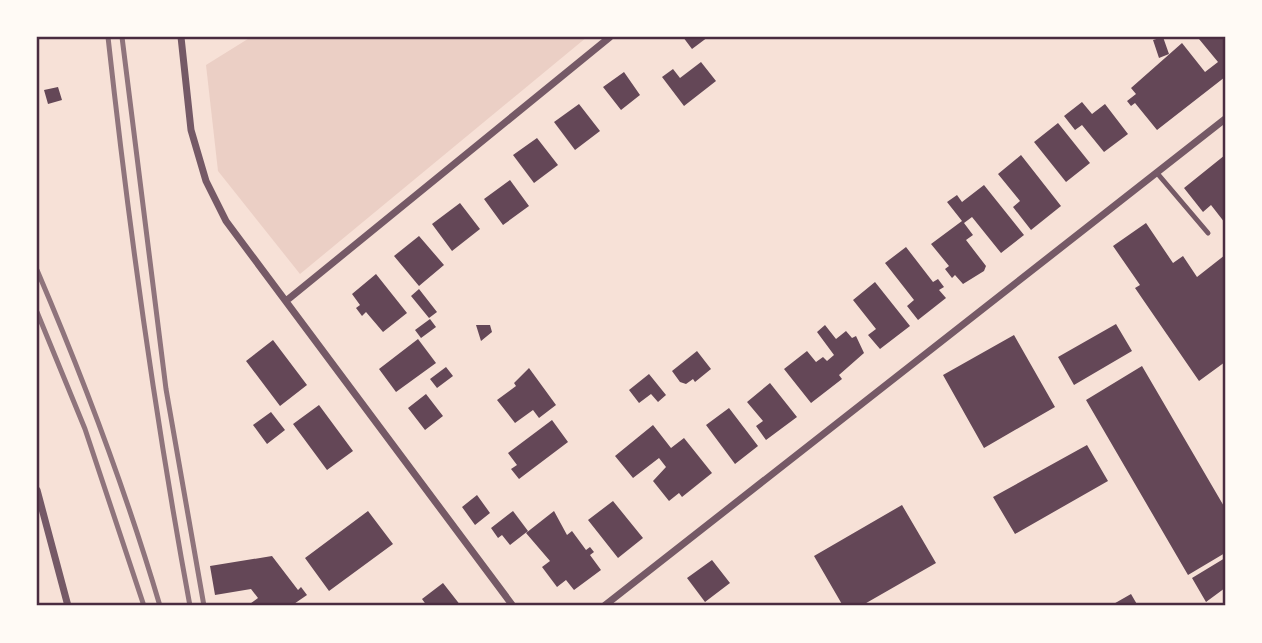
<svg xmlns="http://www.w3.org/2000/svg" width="1262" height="643" viewBox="0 0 1262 643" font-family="'Alegreya Sans',sans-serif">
	<rect width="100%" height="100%" fill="#f7e1d7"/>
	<path fill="#ebcfc5" d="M251,37h336l-287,237 -82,-103 -12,-106z"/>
	<path fill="#644757" d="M683,37h25l-16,12z
		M1163,37l6,17 -10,4 -6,-18z
		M1202,37h23v40l-68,53 -22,-27 -4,3 -4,-5 9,-7 -5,-6 51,-45 23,29 13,-10 -19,-23z
		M701,62l15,19 -32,25 -22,-29 11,-8 7,9z
		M624,72l16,23 -19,15 -18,-23z
		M58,87l4,13 -14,4 -4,-14z
		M1082,102l10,12 13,-10 23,30 -24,18 -22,-27 -7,5 -11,-14z
		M579,104l21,27 -25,19 -21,-28z
		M1058,123l32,40 -24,19 -32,-40z
		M537,138l21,27 -24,18 -21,-28z
		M1021,155l40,51 -30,24 -18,-23 7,-6 -22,-27z
		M1225,155v68l-14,-18 -8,7 -19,-24z
		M510,180l19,26 -26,19 -19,-26z
		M984,185l40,50 -23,18 -29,-36 -8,6 9,12 -7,5 20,26 -2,5 -21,13 -8,-9 -3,3 -7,-9 4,-3 -18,-22 31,-23 -15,-19 10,-7 5,7z
		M460,203l20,26 -28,22 -20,-27z
		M1146,223l27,40 10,-7 14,21 28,-22v107l-26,19 -64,-93 5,-3 -27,-39z
		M419,236l25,29 -25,21 -25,-30z
		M906,247l27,35 5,-3 6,8 -5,3 7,8 -28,22 -11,-14 7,-6 -29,-37z
		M376,274l31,39 -24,19 -17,-20 -4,4 -6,-8 4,-3 -8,-11z
		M875,282l35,44 -30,23 -12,-14 8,-6 -23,-29z
		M419,289l18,23 -8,6 -18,-22z
		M430,319l6,8 -15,11 -6,-8z
		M1116,324l16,27 -58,34 -16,-28z
		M476,325h14l2,7 -11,9z
		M825,325l11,14 10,-8 6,7 4,-2 8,17 -25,22 3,4 -31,24 -27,-34 23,-18 9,11 7,-5 4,4 7,-6 -17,-23z
		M1014,335l41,72 -71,41 -41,-73z
		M418,339l18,24 -40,29 -17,-23z
		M273,340l34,45 -27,21 -34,-45z
		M697,351l14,18 -16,13 -2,-3 -7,5 -6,-2 -8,-11z
		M1142,366l83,142v45l-37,22 -102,-175z
		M446,367l7,9 -16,12 -7,-9z
		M529,368l27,37 -17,13 -6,-8 -18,13 -18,-23 19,-14 -2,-3z
		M649,374l17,21 -8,7 -7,-8 -12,9 -10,-13z
		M770,383l27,34 -31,23 -10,-14 7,-5 -16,-19z
		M426,394l17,22 -18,14 -17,-22z
		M319,405l34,46 -26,19 -34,-46z
		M729,408l29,38 -23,18 -29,-39z
		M271,412l14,18 -18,14 -14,-19z
		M552,420l16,22 -49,37 -8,-10 6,-4 -9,-12z
		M653,425l18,23 13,-10 28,35 -30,24 -3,-4 -10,8 -16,-20 13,-14 -7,-9 -26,20 -18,-22z
		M1087,445l21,36 -93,53 -22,-37z
		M477,495l13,18 -15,12 -13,-18z
		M613,501l30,37 -25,20 -30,-38z
		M902,505l34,58 -75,43h-18l-29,-50z
		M368,511l25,33 -64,47 -24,-33z
		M513,511l15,20 -18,14 -8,-10 -4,3 -7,-10z
		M554,511l13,24 5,-4 14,19 4,-3 4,5 -4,3 11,15 -27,20 -8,-10 -9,7 -15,-20 8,-6 -24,-28z
		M272,556l26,34 3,-3 6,8 -16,11h-44l11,-8 -7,-9 -36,6 -5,-29z
		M1225,558v30l-19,14 -14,-24z
		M712,560l18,23 -25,19 -18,-24z
		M443,583l18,23h-34l-5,-7z
		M1131,594l7,12h-28z"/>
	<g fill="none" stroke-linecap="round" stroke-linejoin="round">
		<path stroke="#755966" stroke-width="5" d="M1157,173l51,60"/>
		<path stroke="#755966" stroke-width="7" d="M181,37l10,93 15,51 20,40 287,385
			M286,301l324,-264
			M37,490l31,116
			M604,606l621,-487"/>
		<path stroke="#8f747c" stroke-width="5" d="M108,37c21,191 47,380 82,569
			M122,37l44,352 38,217
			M37,270c47,110 89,221 123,336
			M37,312l48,117 59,177"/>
	</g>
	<rect width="1262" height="643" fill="none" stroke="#fffaf5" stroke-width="77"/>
	<rect x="38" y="38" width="1186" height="566" fill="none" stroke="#4a2c40" stroke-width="2.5"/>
</svg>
